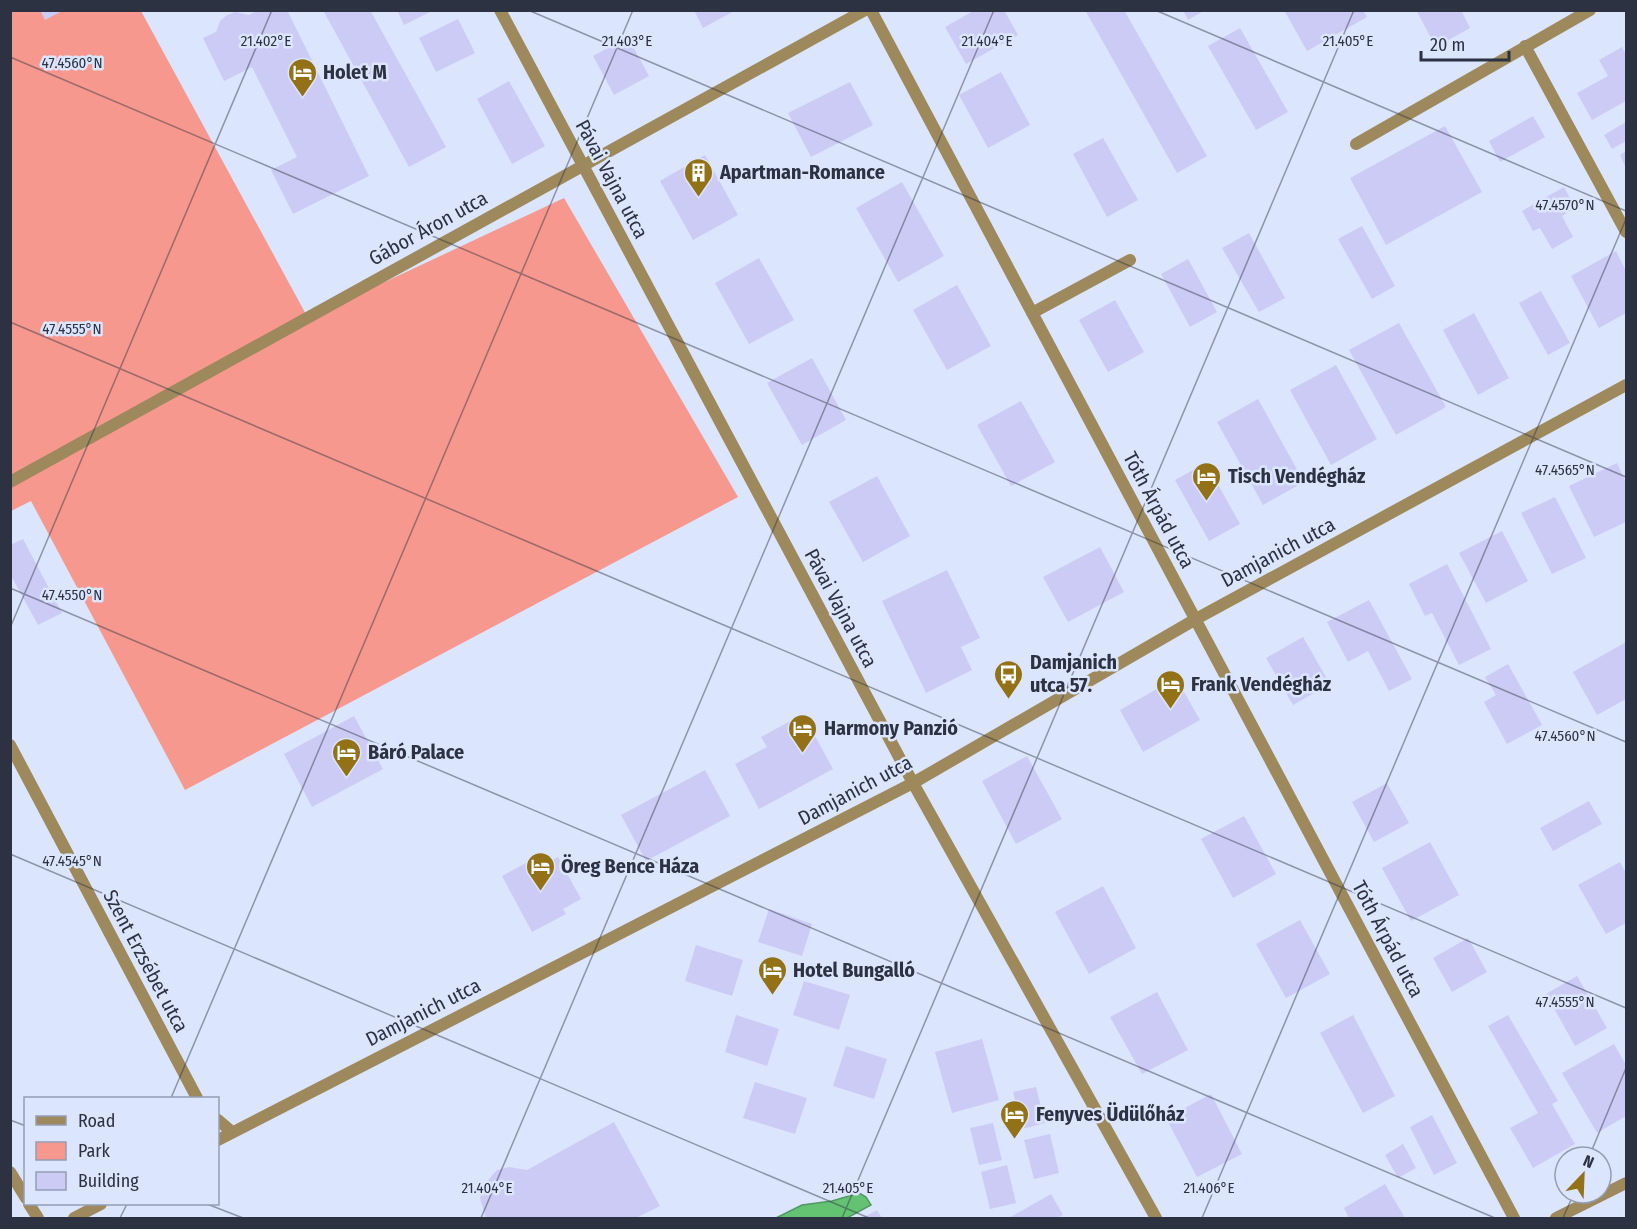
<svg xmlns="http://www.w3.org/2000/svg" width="1637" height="1229" viewBox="0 0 1637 1229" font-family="'Fira Sans Condensed',sans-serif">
	<rect width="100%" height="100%" fill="#dbe5fd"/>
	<path fill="#f6988d" d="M11,10l130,1 167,307 256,-120 174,299 -553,293 -154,-289 -20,10z"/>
	<path fill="#64c372" stroke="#539863" stroke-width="1.5" d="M859,1193l7,4 5,8 -24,13h-71l26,-13 30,-4z"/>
	<path fill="#cccbf5" d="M40,10h24l-19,10z
		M259,10h28l82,166 -76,38 -22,-44 26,-13 -45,-90 -28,14 -21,-43 13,-6 4,-11 7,-6 9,-3 13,3z
		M323,10h47l76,137 -37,20z
		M397,10h37l-30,15z
		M694,10h42l-33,18z
		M975,10h29l14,25 -52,29 -21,-37z
		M1085,10h39l83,146 -30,17z
		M1183,10h22l-17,10z
		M1284,10h79l4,7 -60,34z
		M1416,10h45l9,18 -34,19z
		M458,19l17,34 -39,19 -17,-34z
		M1240,28l48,84 -32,18 -48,-84z
		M628,37l21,39 -35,19 -21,-39z
		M1622,47l4,7v47l-34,19 -15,-27 31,-17 -9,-16z
		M1001,72l29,53 -42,23 -29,-53z
		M509,81l36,65 -33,18 -35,-65z
		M850,82l23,43 -62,32 -23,-44z
		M1533,116l12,21 -45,25 -11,-21z
		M1626,122v19l-14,8 -8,-14z
		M1445,126l37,66 -96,53 -36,-67z
		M1103,138l35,62 -31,17 -34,-63z
		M1626,151v17l-6,-13z
		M705,155l33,60 -45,25 -33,-59z
		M902,182l42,74 -46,26 -42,-74z
		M1564,187l11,21 -13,8 11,21 -21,12 -12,-21 -7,3 -11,-20z
		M1362,226l33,60 -23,13 -34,-60z
		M1249,233l36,65 -26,14 -37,-64z
		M1616,251l10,20v42l-27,15 -28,-52z
		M759,258l35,62 -45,24 -34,-61z
		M1188,259l29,53 -27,15 -29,-53z
		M957,285l34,61 -44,24 -34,-60z
		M1541,291l29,52 -22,12 -29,-52z
		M1115,300l29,52 -36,20 -29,-52z
		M1474,313l35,65 -31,17 -35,-65z
		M1399,323l47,84 -50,28 -47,-85z
		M812,358l34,62 -44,25 -35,-62z
		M1336,365l41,74 -46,26 -41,-75z
		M1258,399l46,83 -41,23 -46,-83z
		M1021,401l34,61 -44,24 -34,-61z
		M1206,463l34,61 -31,17 -34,-61z
		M1617,463l9,20v39l-32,15 -25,-51z
		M877,476l33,60 -47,26 -34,-60z
		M1555,497l31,61 -34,16 -31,-61z
		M1502,531l26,50 -42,22 -27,-50z
		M23,539l39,74 -24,12 -28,-51v-29z
		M1100,547l24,45 -56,30 -25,-45z
		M1447,564l44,85 -32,16 -27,-52 -7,3 -16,-32z
		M947,570l33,68 -19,9 11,23 -46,23 -44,-92z
		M1369,600l43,79 -23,12 -21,-40 -20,11 -21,-40z
		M1303,637l27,47 -37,21 -27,-47z
		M1626,642v57l-29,16 -24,-43z
		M1508,664l34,61 -35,19 -23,-42 12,-7 -11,-18z
		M1176,678l24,42 -57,32 -23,-42z
		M803,714l30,55 -74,40 -24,-45 32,-17 -6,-10z
		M354,716l29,53 -71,38 -28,-53z
		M1027,756l35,63 -46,25 -34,-63z
		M705,770l25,46 -84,45 -25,-46z
		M1387,783l22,40 -35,19 -22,-40z
		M1589,801l13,23 -49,27 -13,-23z
		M1244,816l32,58 -43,24 -32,-59z
		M1430,842l29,53 -48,26 -29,-53z
		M558,857l23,42 -18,10 3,5 -34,18 -30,-56 33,-18 5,8z
		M1620,862l6,11v50l-20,11 -28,-49z
		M1103,886l33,62 -47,26 -34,-62z
		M769,909l43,15 -10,32 -44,-14z
		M1300,920l30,54 -44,24 -30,-54z
		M1468,938l19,34 -35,20 -19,-34z
		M696,945l47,15 -11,36 -47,-15z
		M1577,976l30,52 -32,18 -29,-52z
		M804,981l46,14 -11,35 -46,-15z
		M1157,992l31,58 -46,24 -32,-57z
		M736,1015l43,14 -12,37 -42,-14z
		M1353,1015l42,81 -32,17 -43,-80z
		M1508,1015l50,86 -6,3 23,40 -42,24 -23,-40 28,-15 -50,-87z
		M982,1039l17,61 -47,13 -17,-61z
		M1614,1044l12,21v51l-29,17 -35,-60z
		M846,1046l41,13 -13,40 -41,-13z
		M755,1082l52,16 -12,36 -52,-16z
		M1036,1087l9,36 -23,6 -9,-37z
		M1211,1094l31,60 -45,23 -31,-59z
		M1432,1115l25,48 -23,12 -24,-48z
		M614,1122l46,84 -24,12h-150l-6,-20 2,-11 15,-17 12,-3 18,3z
		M993,1123l9,37 -23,5 -9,-37z
		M1050,1134l9,39 -25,6 -10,-39z
		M1403,1144l13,24 -18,10 -13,-23z
		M1007,1165l9,38 -26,6 -9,-37z
		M1385,1184l20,34h-56l-5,-10z
		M1051,1194l12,21 -7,3h-47z
		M877,1210l5,8h-20z"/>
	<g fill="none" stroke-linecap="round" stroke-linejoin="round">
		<path stroke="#9d895c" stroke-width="12" d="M10,1172l16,26
			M29,1204l9,14"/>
		<path stroke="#9d895c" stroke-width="12" d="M500,10l413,773 243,435
			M871,10l643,1208
			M1525,46l101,186
			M1356,144l234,-134
			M1032,313l98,-53
			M10,482l855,-472
			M10,745l187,353
			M218,1120l14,12
			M218,1140l695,-357 283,-164 430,-234
			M74,1218l27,-14
			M1556,1218l70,-35"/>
	</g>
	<path fill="none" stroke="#2c3241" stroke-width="1.5" stroke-opacity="0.45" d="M528,10l1098,467M1155,10l471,201M10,57l1616,685M10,322l1616,686M10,588l1485,630M10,628l262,-618M10,854l859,364M171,1098l462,-1088M10,1120l16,6M1589,1157l37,-89M207,1204l36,14M120,1218l7,-14M481,1218l513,-1208M842,1218l512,-1208M1202,1218l424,-999M1563,1218l11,-25"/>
	<defs>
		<symbol id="hotel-pin" viewBox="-11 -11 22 30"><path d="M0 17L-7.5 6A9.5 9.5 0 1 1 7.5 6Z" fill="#927117" stroke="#dbe5fd"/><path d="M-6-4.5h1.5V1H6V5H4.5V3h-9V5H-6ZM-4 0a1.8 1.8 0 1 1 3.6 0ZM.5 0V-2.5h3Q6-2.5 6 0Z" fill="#fff"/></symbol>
		<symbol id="building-pin" viewBox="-11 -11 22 30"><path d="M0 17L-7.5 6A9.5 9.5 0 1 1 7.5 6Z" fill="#927117" stroke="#dbe5fd"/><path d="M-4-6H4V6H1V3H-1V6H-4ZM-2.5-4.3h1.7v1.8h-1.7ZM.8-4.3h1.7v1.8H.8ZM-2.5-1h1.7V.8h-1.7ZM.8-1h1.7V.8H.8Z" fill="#fff"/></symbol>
		<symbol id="bus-pin" viewBox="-11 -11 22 30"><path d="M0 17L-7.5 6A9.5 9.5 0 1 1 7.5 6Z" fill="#927117" stroke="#dbe5fd"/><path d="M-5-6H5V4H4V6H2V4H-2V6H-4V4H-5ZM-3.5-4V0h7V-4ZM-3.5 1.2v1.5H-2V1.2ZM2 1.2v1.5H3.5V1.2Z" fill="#fff"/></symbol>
	</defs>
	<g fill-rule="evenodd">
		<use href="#hotel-pin" x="286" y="56" width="33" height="45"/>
		<use href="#building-pin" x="682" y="156" width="33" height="45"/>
		<use href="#hotel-pin" x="1190" y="460" width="33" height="45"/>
		<use href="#bus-pin" x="992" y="658" width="33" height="45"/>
		<use href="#hotel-pin" x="1154" y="668" width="33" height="45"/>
		<use href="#hotel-pin" x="786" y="712" width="33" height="45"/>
		<use href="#hotel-pin" x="330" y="736" width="33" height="45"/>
		<use href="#hotel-pin" x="524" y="850" width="33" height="45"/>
		<use href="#hotel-pin" x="756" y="954" width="33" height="45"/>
		<use href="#hotel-pin" x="998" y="1098" width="33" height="45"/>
	</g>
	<g text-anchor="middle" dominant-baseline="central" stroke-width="5" stroke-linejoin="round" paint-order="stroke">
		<g font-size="20" font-weight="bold" fill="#2c3241" stroke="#dbe5fd" text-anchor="start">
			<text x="323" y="72">Holet M</text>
			<text x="720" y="172">Apartman-Romance</text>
			<text x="1228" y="476">Tisch Vendégház</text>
			<text x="1030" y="662">Damjanich<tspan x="1030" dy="23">utca 57.</tspan></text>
			<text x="1191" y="684">Frank Vendégház</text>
			<text x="824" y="728">Harmony Panzió</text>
			<text x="368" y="752">Báró Palace</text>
			<text x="561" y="866">Öreg Bence Háza</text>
			<text x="793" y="970">Hotel Bungalló</text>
			<text x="1036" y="1114">Fenyves Üdülőház</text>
		</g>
		<g font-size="20" fill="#2c3241" stroke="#dbe5fd">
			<text transform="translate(612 179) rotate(62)">Pávai Vajna utca</text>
			<text transform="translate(428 228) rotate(-29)">Gábor Áron utca</text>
			<text transform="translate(1159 510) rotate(62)">Tóth Árpád utca</text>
			<text transform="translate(1278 552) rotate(-28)">Damjanich utca</text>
			<text transform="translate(841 608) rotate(62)">Pávai Vajna utca</text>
			<text transform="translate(855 790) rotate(-28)">Damjanich utca</text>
			<text transform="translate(1388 939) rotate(62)">Tóth Árpád utca</text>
			<text transform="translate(146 961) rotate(62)">Szent Erzsébet utca</text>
			<text transform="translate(423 1012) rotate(-27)">Damjanich utca</text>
		</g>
	</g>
	<g font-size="15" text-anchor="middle" fill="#2c3241" stroke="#dbe5fd" stroke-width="5" stroke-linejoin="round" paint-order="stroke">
		<text x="266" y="46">21.402°E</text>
		<text x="627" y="46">21.403°E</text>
		<text x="987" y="46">21.404°E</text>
		<text x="1348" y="46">21.405°E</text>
		<text x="72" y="68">47.4560°N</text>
		<text x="1565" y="210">47.4570°N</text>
		<text x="72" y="334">47.4555°N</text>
		<text x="1565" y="475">47.4565°N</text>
		<text x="72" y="600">47.4550°N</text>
		<text x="1565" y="741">47.4560°N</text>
		<text x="72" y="866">47.4545°N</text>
		<text x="1565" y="1007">47.4555°N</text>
		<text x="487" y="1193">21.404°E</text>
		<text x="848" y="1193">21.405°E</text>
		<text x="1209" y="1193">21.406°E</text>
	</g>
	<rect width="1637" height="1229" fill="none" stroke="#2c3241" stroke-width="24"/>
	<rect x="24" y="1097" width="195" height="108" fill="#dbe5fd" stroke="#959db2" stroke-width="1.5"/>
	<rect x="36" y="1116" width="30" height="9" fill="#9d895c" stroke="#959db2" stroke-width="1.5"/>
	<text x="78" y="1127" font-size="18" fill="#2c3241">Road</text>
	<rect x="36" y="1142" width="30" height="18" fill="#f6988d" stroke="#959db2" stroke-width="1.5"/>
	<text x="78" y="1157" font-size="18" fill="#2c3241">Park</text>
	<rect x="36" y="1172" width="30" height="18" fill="#cccbf5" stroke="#959db2" stroke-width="1.5"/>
	<text x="78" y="1187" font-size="18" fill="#2c3241">Building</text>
	<g transform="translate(1583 1175) rotate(23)"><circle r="28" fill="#dbe5fd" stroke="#959db2" stroke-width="1.5"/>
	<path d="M0-4.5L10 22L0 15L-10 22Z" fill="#927117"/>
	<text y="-9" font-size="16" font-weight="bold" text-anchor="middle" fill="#2c3241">N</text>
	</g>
	<path d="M1421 51v9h88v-9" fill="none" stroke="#2c3241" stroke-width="3"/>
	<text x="1430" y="51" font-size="18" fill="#2c3241" stroke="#dbe5fd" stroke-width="4.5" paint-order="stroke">20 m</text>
</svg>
